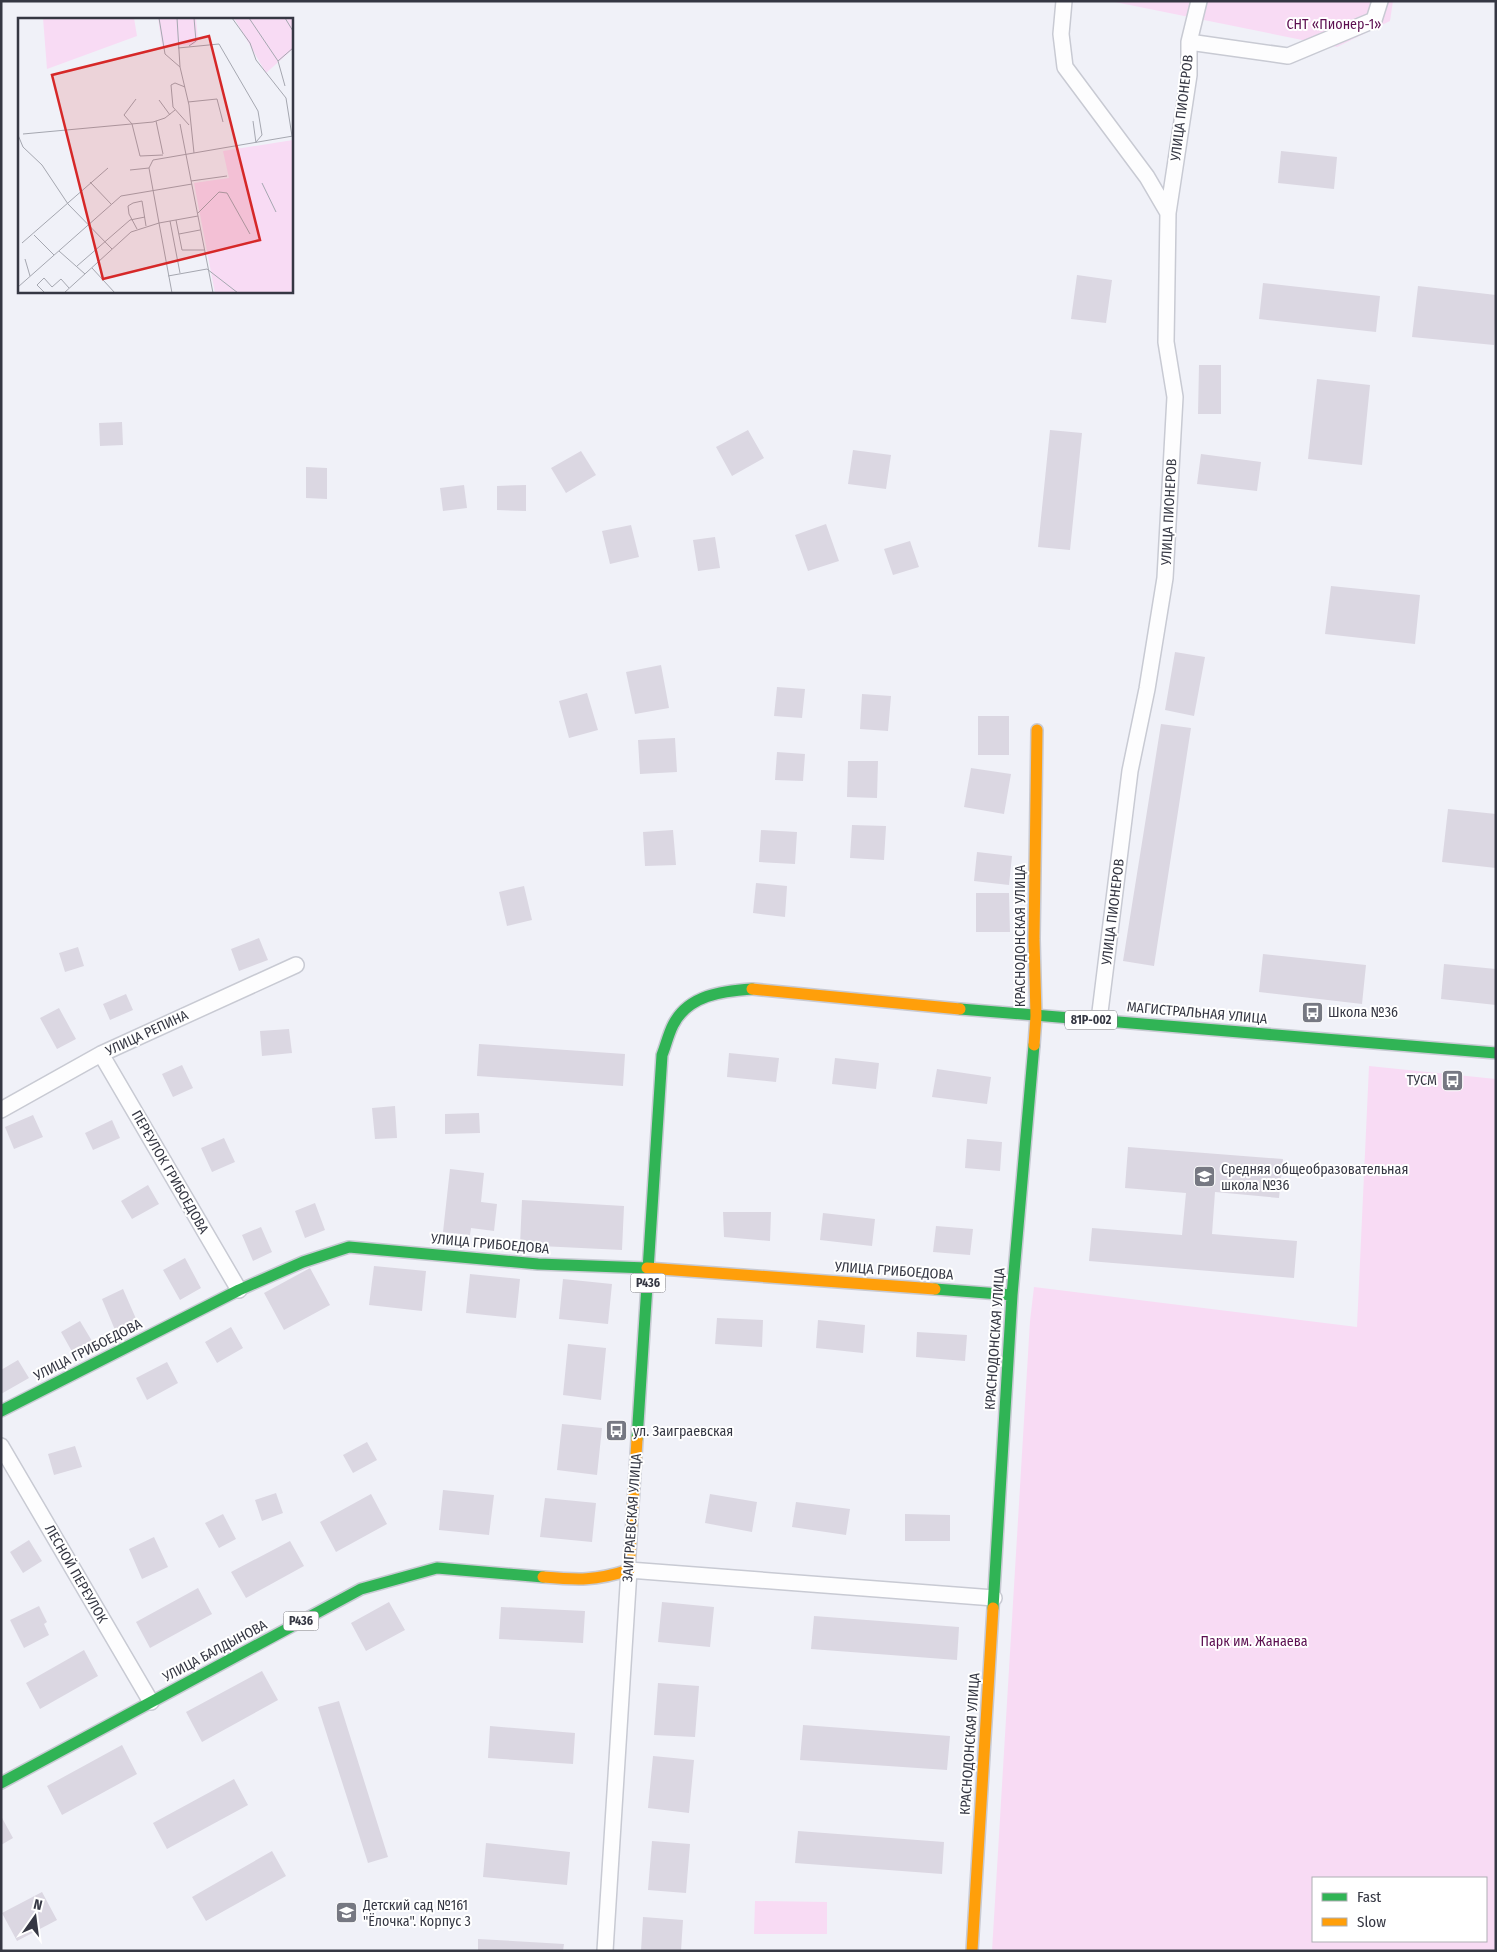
<svg xmlns="http://www.w3.org/2000/svg" width="1497" height="1952" viewBox="0 0 1497 1952" font-family="'Fira Sans Condensed',sans-serif">
	<rect width="100%" height="100%" fill="#f0f1f8"/>
	<path fill="#f8dbf4" fill-rule="evenodd" d="M1110,1h283l-3,20 -53,26z
		M1369,1066l127,13v872h-504l38,-630 4,-34 323,40zM1313,1878h173v63h-173z
		M755,1901l72,1v32h-73z"/>
	<path fill="#dbd7e2" d="M1281,151l56,6 -3,32 -56,-6z
		M1077,275l35,5 -6,43 -35,-4z
		M1263,283l117,13 -4,36 -117,-13z
		M1418,286l78,9 -2,50 -82,-8z
		M1199,365h22v49h-23z
		M1317,379l53,6 -8,80 -54,-6z
		M122,422l1,23 -23,1 -1,-23z
		M748,430l16,28 -32,18 -16,-29z
		M1050,430l32,3 -12,117 -32,-3z
		M853,450l38,5 -5,34 -38,-5z
		M581,451l15,24 -30,18 -15,-25z
		M1201,454l60,8 -4,29 -60,-7z
		M306,467l21,1v31l-21,-1z
		M464,485l3,23 -24,3 -3,-23z
		M526,485v26l-29,-1v-24z
		M826,524l13,37 -31,10 -13,-36z
		M631,525l8,32 -29,7 -8,-33z
		M715,537l5,31 -22,3 -5,-31z
		M910,541l9,26 -26,8 -9,-26z
		M1331,586l89,9 -5,49 -90,-10z
		M1175,652l30,5 -11,59 -29,-6z
		M661,665l8,43 -34,6 -9,-42z
		M777,687l28,2 -3,29 -28,-2z
		M587,693l11,37 -29,8 -10,-37z
		M862,694l29,2 -3,35 -28,-2z
		M978,716h31v39h-31z
		M1161,724l30,4 -37,238 -31,-5z
		M675,738l2,34 -37,2 -2,-34z
		M777,752l28,2 -2,27 -28,-1z
		M848,761h30l-1,37 -30,-1z
		M971,768l40,6 -7,40 -40,-7z
		M1448,809l48,5v54l-54,-6z
		M852,825l34,1 -2,34 -34,-2z
		M673,830l3,35 -31,1 -2,-34z
		M761,830l36,2 -2,32 -36,-2z
		M977,852l35,4 -3,29 -35,-4z
		M756,883l31,3 -2,31 -32,-4z
		M524,886l8,34 -25,6 -8,-34z
		M976,893h33l1,39h-34z
		M259,938l9,22 -29,11 -8,-22z
		M78,947l6,19 -19,6 -6,-19z
		M1263,954l103,11 -4,39 -103,-12z
		M1444,964l52,5v36l-55,-6z
		M126,994l7,16 -23,10 -7,-16z
		M59,1008l17,31 -19,10 -17,-31z
		M289,1029l3,24 -30,3 -2,-25z
		M479,1044l146,10 -2,32 -146,-10z
		M729,1053l50,5 -3,24 -49,-5z
		M835,1058l44,5 -3,26 -44,-5z
		M182,1065l11,23 -20,9 -11,-23z
		M937,1069l54,8 -4,27 -55,-7z
		M395,1106l2,32 -22,1 -3,-31z
		M479,1113l1,20 -35,1v-20z
		M33,1115l10,22 -29,12 -9,-22z
		M112,1120l8,18 -27,12 -8,-17z
		M224,1138l11,24 -23,10 -11,-24z
		M967,1139l35,3 -2,29 -35,-3z
		M1128,1147l155,12 -4,39 -64,-6 -3,42 85,7 -3,37 -205,-17 3,-33 90,7 4,-42 -61,-5z
		M450,1169l34,4 -3,29 16,2 -3,27 -23,-3 -1,7 -27,-3z
		M148,1185l11,19 -27,15 -11,-18z
		M522,1200l102,6 -2,44 -102,-5z
		M315,1203l10,27 -20,8 -10,-27z
		M723,1212h48l-1,29 -46,-4z
		M823,1213l52,6 -3,27 -52,-6z
		M936,1226l37,3 -3,26 -37,-3z
		M261,1227l11,25 -19,9 -11,-26z
		M185,1258l16,30 -21,12 -17,-30z
		M374,1266l52,5 -4,40 -53,-6z
		M310,1268l20,37 -46,25 -20,-37z
		M470,1274l50,5 -4,39 -50,-5z
		M563,1279l49,5 -4,40 -49,-5z
		M123,1289l14,32 -22,9 -13,-31z
		M717,1318l46,2 -1,27 -47,-3z
		M818,1320l47,5 -2,28 -47,-5z
		M80,1321l15,25 -20,11 -14,-25z
		M231,1327l12,21 -26,15 -12,-21z
		M917,1332l50,3 -2,26 -49,-4z
		M568,1344l38,4 -5,52 -38,-5z
		M18,1360l11,18 -28,16v-24z
		M167,1362l11,21 -31,17 -11,-22z
		M562,1424l40,4 -5,47 -40,-5z
		M367,1442l10,18 -24,13 -10,-18z
		M75,1446l7,21 -28,8 -6,-21z
		M443,1490l51,5 -5,40 -50,-5z
		M276,1493l7,20 -21,8 -7,-21z
		M371,1494l16,30 -51,28 -16,-30z
		M710,1494l47,8 -5,30 -47,-9z
		M545,1498l51,5 -4,39 -52,-5z
		M796,1502l54,7 -4,26 -54,-8z
		M223,1514l13,25 -17,9 -14,-25z
		M905,1514l45,1v26h-45z
		M154,1537l14,30 -26,12 -13,-30z
		M29,1540l13,21 -19,12 -13,-21z
		M290,1541l14,25 -58,32 -15,-26z
		M198,1588l14,26 -62,34 -14,-26z
		M389,1602l16,28 -39,21 -15,-28z
		M662,1602l52,5 -4,40 -52,-5z
		M39,1606l8,16 -3,2 5,11 -25,13 -14,-28z
		M501,1607l84,4 -2,32 -84,-4z
		M814,1616l145,11 -2,33 -146,-11z
		M84,1650l14,26 -58,33 -14,-26z
		M262,1671l16,29 -76,42 -16,-30z
		M658,1683l41,3 -4,51 -41,-2z
		M339,1701l49,156 -20,6 -50,-156z
		M803,1725l147,11 -3,34 -147,-10z
		M490,1726l85,7 -2,31 -85,-6z
		M122,1745l15,29 -75,41 -15,-29z
		M653,1756l41,4 -5,53 -41,-5z
		M234,1779l14,26 -81,44 -14,-26z
		M1,1816l12,22 -12,7z
		M798,1831l146,11 -2,32 -147,-11z
		M652,1841l38,3 -4,49 -38,-3z
		M486,1843l84,9 -3,33 -84,-8z
		M272,1851l14,25 -80,45 -14,-24z
		M42,1892l15,28 -40,21 -15,-28z
		M643,1917l40,3 -2,31h-40z
		M478,1939l86,5 -1,7h-85z"/>
	<g fill="none" stroke-linecap="round" stroke-linejoin="round">
		<defs>
			<path id="street" d="M1064,1l-3,33 4,33 82,110 21,36
				M1189,42l99,14 86,-36 6,-19
				M1099,1020l31,-249 17,-82 18,-111 10,-181 -9,-55 2,-129 21,-138v-33l10,-41
				M101,1054l138,236
				M1,1110l100,-56 195,-89
				M1,1446l150,256
				M605,1951l24,-381 365,28"/>
			<path id="fast" d="M960,1009l536,44
				M935,1289l77,6
				M1,1411l238,-121 64,-28 46,-15 189,17 109,4
				M637,1439l25,-384c4,-10 6,-20 11,-30 15,-30 49,-34 79,-36
				M993,1608l19,-313 22,-250
				M1,1783l360,-194 76,-21 106,9"/>
			<path id="slow" d="M752,989l208,20
				M1034,1045l2,-29 -2,-77 3,-209
				M647,1268l288,21
				M543,1577c35,3 52,4 86,-7l8,-131
				M972,1951l21,-343"/>
		</defs>
		<use href="#street" stroke="#c8cad3" stroke-width="18"/>
		<use href="#fast" stroke="#c8cad3" stroke-width="14"/>
		<use href="#slow" stroke="#c8cad3" stroke-width="14"/>
		<use href="#street" stroke="#fdfdfe" stroke-width="15"/>
		<use href="#fast" stroke="#30b455" stroke-width="11"/>
		<use href="#slow" stroke="#ff9f0a" stroke-width="11"/>
	</g>
	<defs>
		<symbol id="bus-square" viewBox="-11 -11 22 22"><rect x="-9" y="-9" width="18" height="18" rx="4" fill="#767882" stroke="#fff"/><path d="M-5-6H5V4H4V6H2V4H-2V6H-4V4H-5ZM-3.5-4V0h7V-4ZM-3.5 1.2v1.5H-2V1.2ZM2 1.2v1.5H3.5V1.2Z" fill="#fff"/></symbol>
		<symbol id="school-square" viewBox="-11 -11 22 22"><rect x="-9" y="-9" width="18" height="18" rx="4" fill="#767882" stroke="#fff"/><path d="M0-5L7-2L0 1L-7-2ZM-4 1L0 2.5L4 1V4Q0 6-4 4Z" fill="#fff"/></symbol>
	</defs>
	<g fill-rule="evenodd">
		<use href="#bus-square" x="1300" y="1000" width="25" height="25"/>
		<use href="#bus-square" x="1440" y="1068" width="25" height="25"/>
		<use href="#school-square" x="1192" y="1164" width="25" height="25"/>
		<use href="#bus-square" x="604" y="1418" width="25" height="25"/>
		<use href="#school-square" x="334" y="1900" width="25" height="25"/>
	</g>
	<g text-anchor="middle" dominant-baseline="central" stroke-width="4" stroke-linejoin="round" paint-order="stroke">
		<g fill="#fff" stroke="#72737b" stroke-width="1">
			<rect x="1065" y="1010.5" width="52" height="19" rx="4"/>
			<rect x="630.5" y="1273.5" width="35" height="19" rx="4"/>
			<rect x="283.5" y="1611.5" width="35" height="19" rx="4"/>
		</g>
		<g font-size="12" font-weight="bold" fill="#353743">
			<text x="1091" y="1020">81Р-002</text>
			<text x="648" y="1283">P436</text>
			<text x="301" y="1621">P436</text>
		</g>
		<g font-size="14" fill="#5c0f50" stroke="#fff">
			<text x="1334" y="24">СНТ «Пионер-1»</text>
			<text x="1254" y="1641">Парк им. Жанаева</text>
		</g>
		<g font-size="14" fill="#353743" stroke="#fff">
			<text transform="translate(1182 108) rotate(-83)">УЛИЦА ПИОНЕРОВ</text>
			<text transform="translate(1169 512) rotate(-87)">УЛИЦА ПИОНЕРОВ</text>
			<text transform="translate(1113 912) rotate(-83)">УЛИЦА ПИОНЕРОВ</text>
			<text transform="translate(1020 936) rotate(-90)">КРАСНОДОНСКАЯ УЛИЦА</text>
			<text transform="translate(1197 1013) rotate(5)">МАГИСТРАЛЬНАЯ УЛИЦА</text>
			<text transform="translate(147 1033) rotate(-25)">УЛИЦА РЕПИНА</text>
			<text transform="translate(170 1172) rotate(60)">ПЕРЕУЛОК ГРИБОЕДОВА</text>
			<text transform="translate(490 1244) rotate(5)">УЛИЦА ГРИБОЕДОВА</text>
			<text transform="translate(894 1271) rotate(4)">УЛИЦА ГРИБОЕДОВА</text>
			<text transform="translate(995 1339) rotate(-86)">КРАСНОДОНСКАЯ УЛИЦА</text>
			<text transform="translate(88 1350) rotate(-27)">УЛИЦА ГРИБОЕДОВА</text>
			<text transform="translate(632 1518) rotate(-86)">ЗАИГРАЕВСКАЯ УЛИЦА</text>
			<text transform="translate(76 1574) rotate(60)">ЛЕСНОЙ ПЕРЕУЛОК</text>
			<text transform="translate(215 1651) rotate(-28)">УЛИЦА БАЛДЫНОВА</text>
			<text transform="translate(970 1744) rotate(-86)">КРАСНОДОНСКАЯ УЛИЦА</text>
		</g>
		<g font-size="14" fill="#353743" stroke="#fff" text-anchor="start">
			<text x="1328" y="1012">Школа №36</text>
			<text x="1437" y="1080" text-anchor="end">ТУСМ</text>
			<text x="1221" y="1169">Средняя общеобразовательная<tspan x="1221" dy="16">школа №36</tspan></text>
			<text x="633" y="1431">ул. Заиграевская</text>
			<text x="363" y="1905">Детский сад №161<tspan x="363" dy="16">"Ёлочка". Корпус 3</tspan></text>
		</g>
	</g>
	<g transform="translate(18 18)">
		<rect width="275" height="275" fill="#f0f1f8"/>
		<path d="M25,0h91l3,18 -90,33zM140,0h38l2,23 -5,4 -31,1zM216,0h59v31l-27,24zM275,122v153h-78l-21,-110 35,-5 -6,-27z" fill="#f8dbf4"/>
		<path fill="none" stroke="#a5a7b0" stroke-width="1" d="M141,0l6,36 15,13M159,0l3,49 9,38 5,48M214,0l18,25 6,17 30,38 6,38M231,0l29,43M267,0l8,13M171,28l7,-5 -2,-23M160,30l41,-4 39,67 4,24 -6,7M267,68l-7,-25 15,-13M167,69l-10,-4 -4,2 2,22 16,18M118,81l-12,16 8,9 8,32 23,-1M141,82l11,15M170,84l29,-3 6,23M138,103l7,33M235,103l3,22M162,106l33,169M5,116l130,-12 12,-4 10,-8M0,117l5,12 19,18 26,39 44,45M112,152l19,-2M173,163l36,-5M72,164l21,22M244,165l14,29M179,196l22,-22 8,1 23,41M158,202l6,30h22M152,203l10,52M119,211l-8,-15 -1,-8 5,-3 9,-2 4,25M161,216l21,-4M16,217l20,20M4,225l86,-75M41,233l26,23M7,241l5,17M59,248l53,-46 15,-3M74,250l23,25M150,258l39,-7 31,24M0,269l103,-91 71,-12M27,275l-8,-8 7,-7 8,9 9,-8 8,9M46,275l67,-61 28,-9 -10,-55 4,-8 140,-24M154,275l-13,-70 39,-7"/>
		<path fill="#d62828" fill-opacity="0.15" stroke="#d62828" stroke-width="2.5" d="M191,18l51,204 -157,39 -51,-204z"/>
		<rect width="275" height="275" fill="none" stroke="#353743" stroke-width="2.5"/>
	</g>
	<rect width="1497" height="1952" fill="none" stroke="#353743" stroke-width="5"/>
	<rect x="1312" y="1877" width="175" height="65" fill="#ffffff" stroke="#aeafb4"/>
	<rect x="1322" y="1893" width="25" height="8" fill="#30b455" stroke="#aeafb4"/>
	<text x="1357" y="1902" font-size="15" fill="#353743">Fast</text>
	<rect x="1322" y="1918" width="25" height="8" fill="#ff9f0a" stroke="#aeafb4"/>
	<text x="1357" y="1927" font-size="15" fill="#353743">Slow</text>
	<g transform="translate(35 1917) rotate(14)" stroke="#ffffff" stroke-width="4" paint-order="stroke">
	<path d="M0-4L9 19L0 12L-9 19Z" fill="#353743"/>
	<text y="-8" font-size="14" font-weight="bold" text-anchor="middle" fill="#353743">N</text>
	</g>
</svg>
